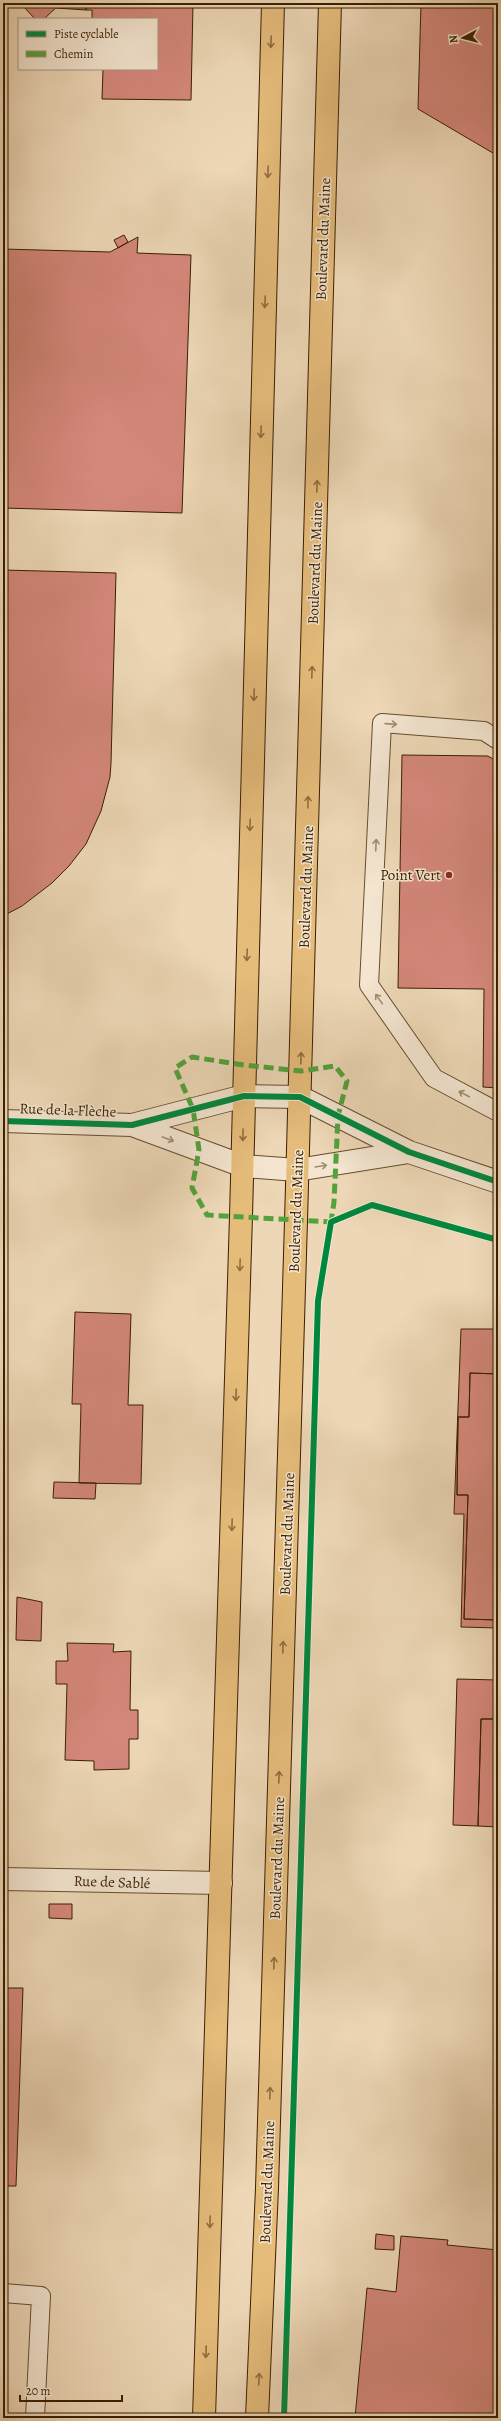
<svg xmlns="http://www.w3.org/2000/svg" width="501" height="2421" viewBox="0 0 501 2421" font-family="Alegreya,serif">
	<rect width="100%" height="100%" fill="#edd7b6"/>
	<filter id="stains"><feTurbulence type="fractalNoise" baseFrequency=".005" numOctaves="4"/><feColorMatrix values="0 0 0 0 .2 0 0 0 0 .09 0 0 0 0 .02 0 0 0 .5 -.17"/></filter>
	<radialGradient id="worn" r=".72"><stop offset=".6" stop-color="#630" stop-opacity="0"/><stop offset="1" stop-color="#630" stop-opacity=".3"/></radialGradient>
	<path fill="#d4877b" stroke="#391f00" d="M3,3h58l-17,16h-9l-12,-13 -20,-1z
		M61,3h25v7l-30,-2z
		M86,3h107l-2,97 -89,-1 1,-30h54v-50h-65v-9h-6z
		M421,3h77v153l-80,-47z
		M124,235l4,7 -10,6 -4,-8z
		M138,237l-1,16 54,2 -9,258 -179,-5v-259l107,3z
		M3,570l113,3 -5,190 -1,14 -9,34 -15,33 -17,22 -17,17 -30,23 -19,10z
		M402,755l86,1 10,6v326l-15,-1 1,-98 -86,-1z
		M75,1312l56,2 -3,91h15l-2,79 -62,-1 2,-79h-9z
		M461,1329h37v45l-28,-1 -1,44h-11l-1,78h11l-4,124 34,1v8l-37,-1 3,-113h-10z
		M470,1373l28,1v246l-34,-1 4,-124h-11l1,-78h11z
		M54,1482l42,1 -1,16 -42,-1z
		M17,1597l25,5 -1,39 -25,-1z
		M67,1643l47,1 -1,8 18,-1 -1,59h8v29h-9v30l-35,1v-9l-29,-1 2,-76h-11v-23h12z
		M457,1679l41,1v39h-17l-3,107 -25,-1z
		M481,1719h17v108l-20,-1z
		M49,1904h23v15l-23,-1z
		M3,1988h20l-7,198h-13z
		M376,2234l18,2v14l-19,-1z
		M401,2236l47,4 -1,5 51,5v168h-143l12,-130 29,4z"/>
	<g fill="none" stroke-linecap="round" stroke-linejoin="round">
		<defs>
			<path id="lane" d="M498,740l-14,-9 -102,-8 -13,262 65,93 64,34
				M3,2293l38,3 -6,122"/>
			<path id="street" d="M3,1121l129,4 112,-29 56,1 109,55 89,30
				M132,1125l111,41 54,4 112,-18
				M3,1879l218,4"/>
			<path id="primary" d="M204,2418l37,-1202 32,-1213
				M257,2418l10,-230 29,-967 34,-1218"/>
		</defs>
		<use href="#lane" stroke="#664d2e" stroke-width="20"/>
		<use href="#street" stroke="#664d2e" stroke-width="24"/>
		<use href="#primary" stroke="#391f00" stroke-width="24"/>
		<use href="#lane" stroke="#f3e5d0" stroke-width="18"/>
		<use href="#street" stroke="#f3e5d0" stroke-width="22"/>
		<use href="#primary" stroke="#e6bc7b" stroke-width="22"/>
		<path stroke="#53a23c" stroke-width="5" stroke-dasharray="10 5" stroke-linecap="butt" d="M330,1223l1,-1 3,-20 4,-86 9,-35 -12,-15 -34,5 -57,-6 -52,-8 -17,11 18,41 6,41 -7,38 15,27 124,7"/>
		<defs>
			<path id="cycleway" d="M3,1121l129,4 112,-29 56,1 109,55 89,30
				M284,2418l34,-1117 13,-79 41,-17 126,35"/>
		</defs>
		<use href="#cycleway" stroke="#f3e5d0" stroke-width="8"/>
		<use href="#cycleway" stroke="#00873e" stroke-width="6"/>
	</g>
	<defs><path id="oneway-shaft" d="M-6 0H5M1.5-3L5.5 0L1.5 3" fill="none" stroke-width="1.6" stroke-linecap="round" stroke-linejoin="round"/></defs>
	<g stroke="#906e3e">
		<use href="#oneway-shaft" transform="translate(271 42) rotate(92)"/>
		<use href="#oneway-shaft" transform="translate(268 172) rotate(92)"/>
		<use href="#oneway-shaft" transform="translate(265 302) rotate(92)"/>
		<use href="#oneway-shaft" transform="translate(261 432) rotate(92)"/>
		<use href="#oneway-shaft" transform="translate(317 486) rotate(-88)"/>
		<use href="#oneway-shaft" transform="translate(312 672) rotate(-88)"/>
		<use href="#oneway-shaft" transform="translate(254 695) rotate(92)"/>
		<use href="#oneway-shaft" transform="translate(308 802) rotate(-88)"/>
		<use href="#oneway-shaft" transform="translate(250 825) rotate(92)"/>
		<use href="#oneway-shaft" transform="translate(247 955) rotate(92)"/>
		<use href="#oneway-shaft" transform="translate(301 1058) rotate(-88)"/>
		<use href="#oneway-shaft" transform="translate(243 1135) rotate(91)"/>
		<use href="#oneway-shaft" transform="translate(240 1265) rotate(92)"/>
		<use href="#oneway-shaft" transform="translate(236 1395) rotate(92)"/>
		<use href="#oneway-shaft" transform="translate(232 1525) rotate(92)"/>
		<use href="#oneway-shaft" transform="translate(283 1647) rotate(-88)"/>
		<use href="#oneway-shaft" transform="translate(279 1777) rotate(-88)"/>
		<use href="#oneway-shaft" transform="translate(274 1963) rotate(-88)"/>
		<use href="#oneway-shaft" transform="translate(270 2093) rotate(-88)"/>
		<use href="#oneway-shaft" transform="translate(210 2222) rotate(92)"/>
		<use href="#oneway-shaft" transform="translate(206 2352) rotate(92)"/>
		<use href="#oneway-shaft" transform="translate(259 2379) rotate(-87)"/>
	</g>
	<g stroke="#9f8c72">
		<use href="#oneway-shaft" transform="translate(391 724) rotate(4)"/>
		<use href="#oneway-shaft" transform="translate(376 845) rotate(-87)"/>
		<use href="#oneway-shaft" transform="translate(379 999) rotate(-125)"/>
		<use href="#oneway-shaft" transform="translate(464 1094) rotate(-152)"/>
		<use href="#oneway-shaft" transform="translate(168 1139) rotate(20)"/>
		<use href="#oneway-shaft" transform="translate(321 1166) rotate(-9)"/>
	</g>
	<circle fill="#8f2418" stroke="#f3e5d0" stroke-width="1.5" cx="449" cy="875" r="4"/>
	<g text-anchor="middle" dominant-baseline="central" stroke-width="3" stroke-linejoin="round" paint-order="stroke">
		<g font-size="15" fill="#391f00" stroke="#f3e5d0">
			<text transform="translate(323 239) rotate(-88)">Boulevard du Maine</text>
			<text transform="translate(315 563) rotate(-88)">Boulevard du Maine</text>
			<text transform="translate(306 887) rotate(-88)">Boulevard du Maine</text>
			<text transform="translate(68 1110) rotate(2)">Rue de la Flèche</text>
			<text transform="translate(296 1211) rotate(-88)">Boulevard du Maine</text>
			<text transform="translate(287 1534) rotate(-88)">Boulevard du Maine</text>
			<text transform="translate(277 1858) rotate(-88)">Boulevard du Maine</text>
			<text transform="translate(112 1882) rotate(2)">Rue de Sablé</text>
			<text transform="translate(267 2182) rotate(-88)">Boulevard du Maine</text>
		</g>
		<g font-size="15" fill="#391f00" stroke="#f3e5d0" text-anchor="end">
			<text x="441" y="875">Point Vert</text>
		</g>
	</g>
	<rect width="501" height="2421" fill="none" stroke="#edd7b6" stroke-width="16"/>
	<rect x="4" y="4" width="493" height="2413" fill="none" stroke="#391f00" stroke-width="2"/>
	<rect x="8" y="8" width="485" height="2405" fill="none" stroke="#391f00"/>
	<rect x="18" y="18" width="140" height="52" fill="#f3e5d0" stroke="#a9967d"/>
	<rect x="26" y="31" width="20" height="6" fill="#00873e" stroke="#a9967d"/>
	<text x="54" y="38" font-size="12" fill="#391f00">Piste cyclable</text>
	<rect x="26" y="51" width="20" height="6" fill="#53a23c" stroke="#a9967d"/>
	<text x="54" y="58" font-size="12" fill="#391f00">Chemin</text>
	<g transform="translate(463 38) rotate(263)" stroke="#f3e5d0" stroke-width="3" paint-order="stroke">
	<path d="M0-3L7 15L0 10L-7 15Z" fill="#391f00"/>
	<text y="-6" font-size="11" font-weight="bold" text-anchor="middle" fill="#391f00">N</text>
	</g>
	<path d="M20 2395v6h102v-6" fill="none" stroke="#391f00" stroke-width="2"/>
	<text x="26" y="2395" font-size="12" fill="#391f00" stroke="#f3e5d0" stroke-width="3" paint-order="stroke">20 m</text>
	<rect width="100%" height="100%" filter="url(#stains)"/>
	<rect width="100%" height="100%" fill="url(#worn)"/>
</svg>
